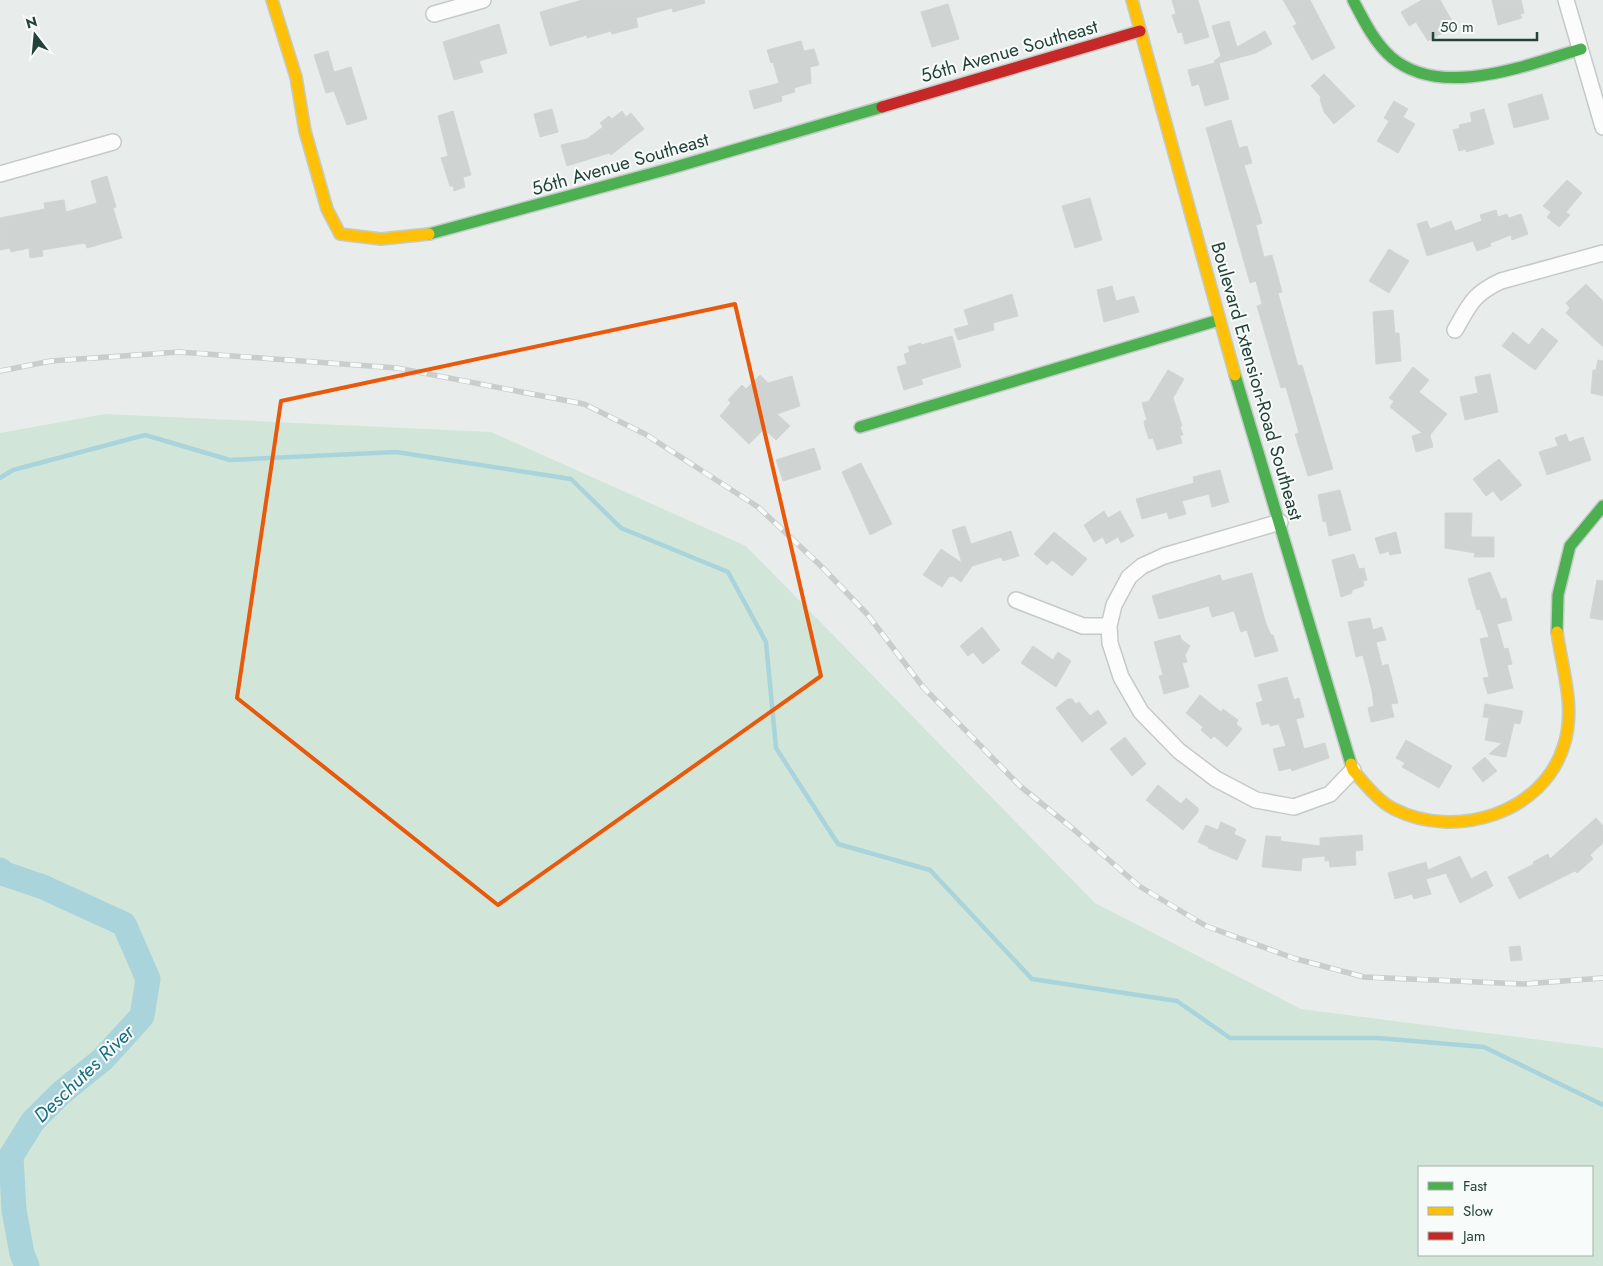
<svg xmlns="http://www.w3.org/2000/svg" width="1603" height="1266" viewBox="0 0 1603 1266" font-family="Jost,sans-serif">
	<rect width="100%" height="100%" fill="#e8edeb"/>
	<path fill="#d1e6d8" fill-rule="evenodd" d="M105,414l386,18 255,114 349,357 206,106 302,39v218h-1603v-833zM1419,1167h173v88h-173z"/>
	<g fill="none" stroke-linecap="round" stroke-linejoin="round">
		<path stroke="#a9d4db" stroke-width="4.5" d="M0,478l13,-8 132,-35 85,25 166,-8 175,27 50,49 107,44 38,70 10,106 62,96 92,26 102,109 145,22 53,37h148l106,9 119,58"/>
		<path stroke="#a9d4db" stroke-width="25" d="M0,870l5,4 38,13 81,37 24,55 -6,37 -39,43 -42,34 -28,28 -22,35 3,54 8,44 5,12"/>
	</g>
	<path fill="#cfd4d2" stroke="#d1d6d4" d="M582,0h122l1,3 -32,9 -1,-4 -36,10 2,9 -26,7 -1,-3 -24,7v-3l-37,11 -10,-34z
		M1172,0h26l11,37 -24,7 -3,-12 -4,1 -6,-18 4,-1z
		M1283,0h27l25,48 -23,12 -19,-34 4,-2z
		M1422,0h18l15,26 -27,15 -12,-19 -7,4 -8,-14z
		M1492,0h29l3,13 -4,1 2,4 -24,7z
		M948,4l11,35 -27,8 -11,-35z
		M1229,21l8,26 28,-16 7,13 -16,9 -37,10 10,36 -24,7 -6,-22 -7,2 -4,-16 27,-7 -1,-2 7,-5 -9,-30z
		M499,24l8,29 -28,8 4,11 -29,8 -11,-38z
		M801,41l3,10 10,-2 5,16 -9,2 1,16 -17,5 1,4 -14,4 1,5 -28,8 -5,-18 30,-8 -6,-21 -2,1 -4,-13z
		M328,51l6,21 17,-5 16,52 -20,6 -13,-34 -8,2 -12,-38z
		M1324,74l31,32 -21,18 -10,-12 -4,-13 1,-2 -10,-11z
		M1542,94l7,25 -35,9 -6,-24z
		M1394,101l14,8 -5,8 12,7 -17,29 -21,-12 12,-20 -5,-3z
		M552,109l6,23 -18,5 -6,-23z
		M1484,109l10,35 -28,8v-3l-7,2 -6,-21 7,-2 -1,-3 13,-3 -2,-9z
		M453,111l18,64 -8,2 2,10 -11,4 -1,-5h-3l-9,-28 7,-2 -10,-40z
		M622,111l4,6 5,-4 13,16 -33,26 -2,-2 -42,13 -6,-21 26,-6 16,-12 -3,-4 9,-7 3,3z
		M1231,120l8,28 8,-2 5,17 -8,2 18,58 -6,2 8,32 8,-2 10,37 -4,1 20,73 4,-1 31,104 -25,7 -13,-42 4,-1 -13,-46 -5,1 -24,-82 5,-2 -6,-23 -6,2 -44,-155z
		M107,176l9,31 -3,1 9,30 -35,10 -2,-5 -43,7 1,6 -13,2 -1,-10 -18,4 -1,-4 -10,2v-32l45,-9 -1,-6 20,-3 2,12 31,-9 -6,-22z
		M1567,180l15,13 -16,19 4,3 -11,12 -12,-10 4,-5 -8,-6z
		M1090,198l12,42 -27,8 -13,-42z
		M1496,210l2,7 9,-3 2,4 12,-4 7,20 -16,6 -1,-5 -21,8 1,3 -14,5 -4,-10 -46,15 -10,-32 10,-3 3,8 21,-8 4,10 27,-10 -2,-6z
		M1389,249l20,12 -20,32 -20,-12z
		M1586,284l17,17v46l-37,-34 4,-5 -4,-5z
		M1112,286l4,15 18,-5 5,16 -35,10 -7,-32z
		M1012,294l6,22 -25,7 1,7 -36,10 -4,-11 15,-4 -5,-15z
		M1393,310l2,23h4l2,28 -25,3 -3,-52z
		M1542,328l16,13 -23,29 -33,-24 11,-14 16,13z
		M952,336l9,31 -40,12 2,5 -19,6 -7,-23 10,-3 -3,-10 6,-2 -2,-5 13,-4v2z
		M1598,360l5,1v35l-12,-3 2,-23h3z
		M1413,367l16,13 -10,12 28,22 -17,21 3,12 -17,5 -4,-16 10,-3 -32,-26 4,-6 -5,-3z
		M1168,370l16,9 -11,19 9,28 -2,1 3,8h-3l2,8 -25,7 -4,-12 -4,1 -4,-12 -1,-6 3,-1 -5,-17 7,-2z
		M1490,374l8,38 -33,8 -5,-23 18,-4 -3,-16z
		M760,375l8,8 24,-7 8,30 -23,8 13,12 -14,14 -12,-11 -15,15 -29,-28 11,-13 -3,-3 14,-15 4,4z
		M1566,434l3,8 14,-5 8,23 -44,15 -8,-23 19,-6 -3,-8z
		M814,448l7,21 -38,12 -7,-21z
		M1499,459l23,26 -21,16 -8,-10 -7,5 -13,-17z
		M861,463l31,61 -22,11 -28,-63z
		M1220,470l9,32 -17,5 -3,-13 -27,7 4,13 -17,5 -2,-7 -25,7 -6,-20 58,-16 -1,-6z
		M1340,490l11,40 -22,6 -3,-15 -3,1 -5,-27z
		M1104,511l4,7 12,-7 14,25 -13,7 -3,-6 -12,7 -3,-7 -9,5 -10,-17z
		M1445,513h27l-1,24h23v20h-20l1,-4 -30,-5z
		M965,526l6,18 40,-13 8,25 -16,5 -2,-4 -29,9 -11,16 -8,-6 -4,1 -7,10 -19,-12 18,-26 21,14 -10,-33z
		M1054,532l33,27 -15,17 -20,-16 -5,5 -13,-11z
		M1396,532l5,21 -11,2 -1,-4 -9,3 -5,-16z
		M1354,554l5,15 5,-1 3,12 -4,1 1,5 -12,4v3l-11,4 -9,-37z
		M1490,572l11,27 5,-1 6,22 -15,4 7,25 4,-1 4,16 -5,1 6,23 -25,6 -5,-16 6,-1 -9,-38 9,-2 -9,-28 -3,1 -9,-31z
		M1252,573l14,51 5,11h2l5,16 -23,6 -8,-27 -6,2 -7,-21 -22,6 -3,-11 -50,13 -7,-23 68,-21 2,6z
		M1597,580l6,1v39l-13,-2z
		M1370,618l3,12 9,-3 4,13 -10,2 6,24 6,-2 10,39 -7,1 3,13 -23,5 -3,-14 6,-2 -2,-15 -9,-36 -7,2 -8,-35z
		M982,627l18,23 -17,14 -10,-12 -5,4 -8,-10z
		M1180,635l1,4 9,7 -5,9 2,7 -5,1 7,24 -25,7 -5,-18 4,-1 -9,-33z
		M1033,646l20,14 5,-8 13,9 -15,26 -35,-24z
		M1287,677l7,23 5,-2 5,19 -8,2 8,30 21,-6 4,15 -37,13 -1,-3 -12,3 -6,-22 13,-3 -7,-22 -9,2 -1,-3 -7,2 -6,-22 7,-2 -5,-16z
		M1200,695l21,17 2,-3 15,11 -2,4 6,5 -15,18 -13,-11 -3,3 -10,-9 2,-3 -17,-14z
		M1068,699h4l4,5 3,-2 11,14 8,-6 9,13 -25,19 -26,-34z
		M1485,704l38,7 -3,13 -6,-1 -8,34 -17,-3 13,-11 -17,-3 4,-22 -6,-1z
		M1125,737l21,27 -14,12 -22,-27z
		M1406,740l46,26 -13,22 -37,-21 3,-4 -9,-5z
		M1485,757l12,14 -14,11 -11,-14z
		M1158,785l23,19 5,-6 12,10v4l-15,18 -37,-30z
		M1596,818l7,8v17l-13,12 3,4 -16,14 -2,-2 -56,28 -11,-22 26,-13 -1,-2 15,-8 2,5z
		M1221,822l15,7 -2,5 12,6 -9,20 -29,-12 1,-1 -11,-5 8,-17 12,5z
		M1362,835l1,15 -8,1 1,14 -26,2 -1,-7 -4,1v-5l-23,2 -1,13 -39,-4 4,-31 15,1 -1,4 40,5v-8z
		M1460,856l11,23 15,-8 7,15 -33,17 -14,-30 -20,6 5,15 -17,5 -2,-5 -17,5 -7,-26 38,-11 2,8z
		M1520,946l2,14 -11,1 -2,-14z"/>
	<g fill="none" stroke-linecap="round" stroke-linejoin="round">
		<defs>
			<path id="street" d="M1566,0l37,127
				M434,14l49,-14
				M0,174l113,-32
				M1455,330c15,-26 18,-36 46,-49l102,-28
				M1280,522l-116,34 -22,10 -13,11 -15,28 -5,21 1,17 11,34 20,35 38,39 37,28 40,21 38,7 36,-13 23,-24
				M1016,600l67,26h26"/>
			<path id="fast" d="M1353,0c10,19 21,42 38,57 50,43 135,8 190,-8
				M429,234l243,-66 210,-61
				M1235,375l116,389
				M860,427l359,-107
				M1557,632l1,-37 12,-49 33,-40"/>
			<path id="slow" d="M272,0l24,77 9,54 22,78 13,25 41,5 48,-5
				M1132,0l103,375
				M1351,764l2,6c12,14 25,31 41,39 61,31 149,5 170,-64 12,-38 -2,-76 -7,-113"/>
			<path id="jam" d="M882,107l258,-76"/>
		</defs>
		<use href="#street" stroke="#c5cac8" stroke-width="18"/>
		<use href="#fast" stroke="#c3cbc8" stroke-width="14"/>
		<use href="#slow" stroke="#c3cbc8" stroke-width="14"/>
		<use href="#jam" stroke="#c3cbc8" stroke-width="14"/>
		<use href="#street" stroke="#fcfcfc" stroke-width="15"/>
		<use href="#fast" stroke="#4caf50" stroke-width="11"/>
		<use href="#slow" stroke="#ffc107" stroke-width="11"/>
		<use href="#jam" stroke="#c62828" stroke-width="11"/>
		<defs>
			<path id="rail" d="M0,371l51,-10 128,-9 218,16 187,36 61,30 113,73 62,58 47,49 56,73 97,99 52,42 67,58 67,40 87,32 71,19 159,7 80,-6"/>
		</defs>
		<use href="#rail" stroke="#c9cdcc" stroke-width="5.5"/>
		<use href="#rail" stroke="#f7fbf9" stroke-width="4" stroke-dasharray="11" stroke-linecap="butt"/>
	</g>
	<path fill="none" stroke="#e8590c" stroke-width="4" stroke-linejoin="round" d="M735,304l86,372 -323,229 -261,-207 44,-297z"/>
	<g text-anchor="middle" dominant-baseline="central" stroke-width="4" stroke-linejoin="round" paint-order="stroke">
		<g font-size="19" fill="#24423a" stroke="#f7fbf9">
			<text transform="translate(1009 51) rotate(-16)">56th Avenue Southeast</text>
			<text transform="translate(620 164) rotate(-16)">56th Avenue Southeast</text>
			<text transform="translate(1257 381) rotate(74)">Boulevard Extension-Road Southeast</text>
		</g>
		<g font-size="20" font-style="italic" fill="#1c6f80" stroke="#f7fbf9">
			<text transform="translate(84 1074) rotate(-44)">Deschutes River</text>
		</g>
	</g>
	<rect x="1418" y="1166" width="175" height="90" fill="#f7fbf9" stroke="#a3b1ad"/>
	<rect x="1428" y="1182" width="25" height="8" fill="#4caf50" stroke="#a3b1ad"/>
	<text x="1463" y="1191" font-size="15" fill="#24423a">Fast</text>
	<rect x="1428" y="1207" width="25" height="8" fill="#ffc107" stroke="#a3b1ad"/>
	<text x="1463" y="1216" font-size="15" fill="#24423a">Slow</text>
	<rect x="1428" y="1232" width="25" height="8" fill="#c62828" stroke="#a3b1ad"/>
	<text x="1463" y="1241" font-size="15" fill="#24423a">Jam</text>
	<g transform="translate(35 35) rotate(344)" stroke="#f7fbf9" stroke-width="4" paint-order="stroke">
	<path d="M0-4L9 19L0 12L-9 19Z" fill="#24423a"/>
	<text y="-8" font-size="14" font-weight="bold" text-anchor="middle" fill="#24423a">N</text>
	</g>
	<path d="M1433 32v8h104v-8" fill="none" stroke="#24423a" stroke-width="2.5"/>
	<text x="1440" y="32" font-size="15" fill="#24423a" stroke="#f7fbf9" stroke-width="4" paint-order="stroke">50 m</text>
</svg>
